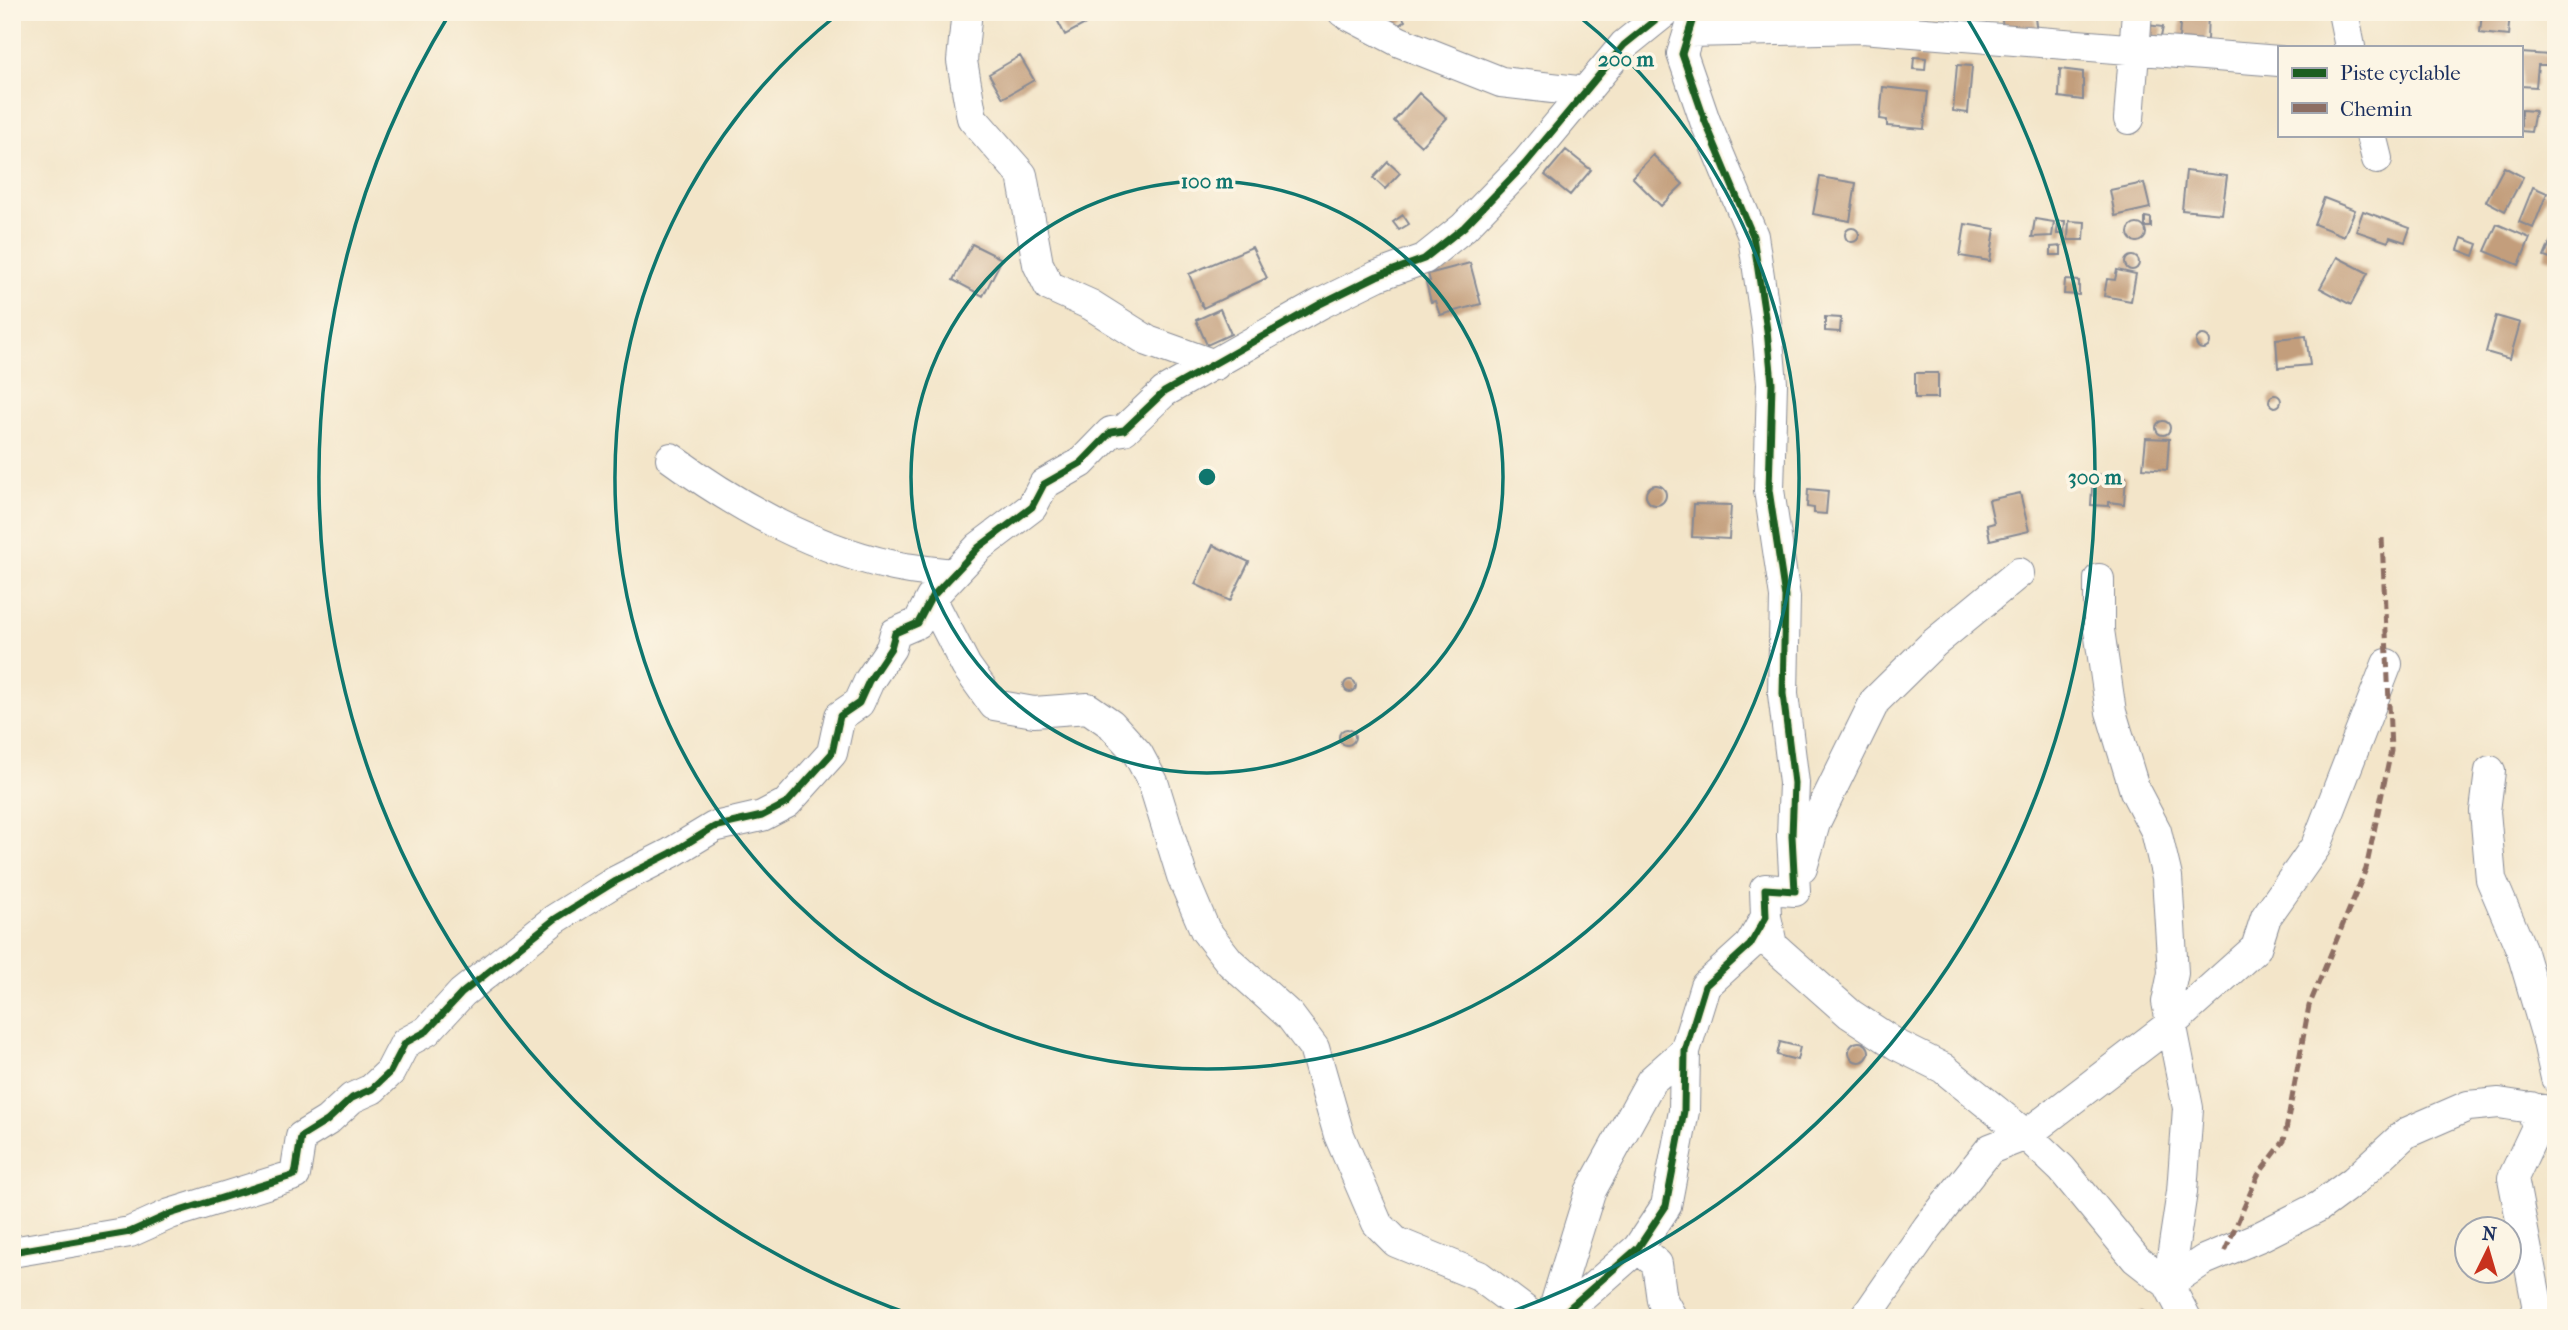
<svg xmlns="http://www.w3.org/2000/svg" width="2568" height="1330" viewBox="0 0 2568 1330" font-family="'IM FELL French Canon',serif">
	<rect width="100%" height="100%" fill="#fcf5e5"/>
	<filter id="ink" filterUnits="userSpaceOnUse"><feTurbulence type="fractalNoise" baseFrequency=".0143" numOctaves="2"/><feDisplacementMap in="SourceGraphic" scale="14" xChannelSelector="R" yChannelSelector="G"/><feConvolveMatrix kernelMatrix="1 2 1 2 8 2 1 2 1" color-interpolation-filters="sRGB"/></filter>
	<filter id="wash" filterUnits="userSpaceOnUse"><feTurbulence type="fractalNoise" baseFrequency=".00686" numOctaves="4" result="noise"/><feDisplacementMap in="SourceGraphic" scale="28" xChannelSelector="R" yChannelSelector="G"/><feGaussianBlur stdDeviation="1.57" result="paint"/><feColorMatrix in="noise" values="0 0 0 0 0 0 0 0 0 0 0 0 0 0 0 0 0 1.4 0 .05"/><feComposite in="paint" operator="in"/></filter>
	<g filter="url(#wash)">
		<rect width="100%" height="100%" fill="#f3e5c9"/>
		<g id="blocks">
			<path fill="#c39e7c" d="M1057,12h24l6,11 -22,12 -11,-21z
				M1385,12h14l6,9 -9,6z
				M2001,12h33l3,19 -33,5z
				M2181,12h27l-1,28 -28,-2z
				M2482,12h28l-2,24 -28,-3z
				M2147,25l16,2 -2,10 -15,-2z
				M2521,53l28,2 -1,10h-10l-2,22 -15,-1z
				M1020,56l14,24 -31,18 -14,-24z
				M1914,57l12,1 -1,12 -12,-1z
				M1957,65l15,1 -4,47 -15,-2z
				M2060,69l23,3v28l-24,-3z
				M1883,87l45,5 -4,37 -37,-3v-6l-7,-1z
				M1419,93l28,25 -26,28 -27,-25z
				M2521,110l14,1 -4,21 -10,-1z
				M1566,150l25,20 -21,25 -25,-20z
				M1653,155l30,29 -22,22 -29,-29z
				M1388,162l12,11 -15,16 -12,-11z
				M2504,167l19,10 -18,34 -19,-10z
				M2186,171l41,5 -5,38 -40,-4z
				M1820,177l36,6 -6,38 -37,-7z
				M2144,183l6,25 -35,8 -5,-26z
				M2533,187l14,6 -14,35 -14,-6z
				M2324,198l31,12 -11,26 -30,-12z
				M2363,211l47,17 -5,14 -15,-5 -2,5 -32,-11z
				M1403,215l6,9 -10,6 -6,-8z
				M2145,217l6,1v9h-6z
				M2035,219l19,3 -2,14 -20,1z
				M2058,221h7l-1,13h-7z
				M2069,221l16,1 -1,18h-16z
				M1965,224l30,5 -5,32 -30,-5z
				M2497,224l33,14 -11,27 -34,-14z
				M2128 233a9 9 0 1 1 18 0a9 9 0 1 1-18 0Z
				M1845 235a7 7 0 1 1 14 0a7 7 0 1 1-14 0Z
				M2556,228v33l-12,-4z
				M2462,238l16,6 -4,12 -16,-6z
				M972,244l30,15 -19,37 -30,-16z
				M2061,246v9h-10v-8z
				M1252,247l15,31 -64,30 -14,-34z
				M2125 263a7 7 0 1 1 14 0a7 7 0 1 1-14 0Z
				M2337,257l31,16 -17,32 -31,-17z
				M1470,263l11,41 -41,11 -5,-14 -4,1 -5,-20 4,-1 -2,-7z
				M2117,270l19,4 -5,27 -27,-5 3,-17 8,1z
				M2065,280l14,1v14l-15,-1z
				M1220,309l11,25 -24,11 -11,-25z
				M2496,316l24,7 -10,36 -24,-7z
				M1825,317l16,1 -1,14 -15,-1z
				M2196 342a7 7 0 1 1 14 0a7 7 0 1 1-14 0Z
				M2306,336l4,29 -32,3 -2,-29z
				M1915,373h23v25h-23z
				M2269 401a6 6 0 1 1 12 0a6 6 0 1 1-12 0Z
				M2156 428a7 7 0 1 1 14 0a7 7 0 1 1-14 0Z
				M2146,438l23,1 -2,31 -24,-2z
				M2093,474l33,3 -2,27 -15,-2v4l-18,-1z
				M1646 495a10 10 0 1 1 20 0a10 10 0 1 1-20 0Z
				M1808,489l20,2 -2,23 -12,-1v-5l-7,-1z
				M2020,493l9,38 -39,9 -3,-15 7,-2 -5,-23z
				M1694,504l37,1 -2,34 -37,-2z
				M1213,545l36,17 -19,39 -35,-17z
				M1344 686a6 6 0 1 1 12 0a6 6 0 1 1-12 0Z
				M1339 737a8 8 0 1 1 16 0a8 8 0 1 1-16 0Z
				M1780,1042l20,5 -3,13 -20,-5z
				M1849 1052a10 10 0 1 1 20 0a10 10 0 1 1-20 0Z
				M2142,1311l6,3 2,4h-16z"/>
		</g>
	</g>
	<g filter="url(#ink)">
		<use href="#blocks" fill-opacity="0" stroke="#878a94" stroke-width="2"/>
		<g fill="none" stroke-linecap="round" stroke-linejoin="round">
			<defs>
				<path id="minor" d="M964,12l2,8 -4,41 10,57 50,57 16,89 11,22 42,19 57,36 67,24
					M1343,12l57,30 101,40 85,10
					M2343,12l7,35
					M1689,32l173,-4 417,33
					M2129,119l8,-107
					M2371,135l6,24
					M671,458c67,49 141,90 223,108 19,4 39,6 59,8
					M2099,579v51l12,82 24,79 21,40 11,46 6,96 -6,29 21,106 -6,84 -14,92 18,34
					M931,598l35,68 28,39 40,7 54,-4 23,16 27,30 15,28 29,94 23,54 25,32 60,54 24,32 25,87 38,88 19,19 83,34 56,42
					M2490,771l-5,40 6,68 30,70 26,88 9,41
					M1802,868l13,-45 60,-122 58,-57 86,-71
					M1766,917l6,28 78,69 47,31 46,23 83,67 36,34 74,90 32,25 36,-24 57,-24 59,-30 34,-25 52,-48 62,-27 31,-3 57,9
					M2531,1107l6,20 -24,51 25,131 -6,9
					M1638,1248l19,16 5,36 10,18
					M12,1252l118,-20 40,-18 125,-39 6,-38 26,-16 25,-23 20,-9 18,-17 15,-29 22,-12 35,-38 93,-74 61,-38 55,-28 43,-26 48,-11 25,-13 45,-50 8,-37 19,-13 10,-22 22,-33 4,-15 23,-10 13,-25 48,-51 53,-40 12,-23 37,-21 30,-31 13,-2 40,-38 156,-88 57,-28 47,-17 40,-32 61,-63 99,-119 41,-33
					M1551,1318l39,-126 61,-111 34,-30
					M1558,1318l80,-70 28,-42 18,-95 1,-60 20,-65 45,-41 16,-28 -1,-28 30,2 -3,-55 2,-53 -11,-89 2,-97 -16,-107 3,-107 -5,-53 -14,-94 -48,-115 -23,-67 13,-42
					M1865,1318l63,-91 62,-78 36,-14 145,-111 85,-76 10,-31 50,-71 71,-182"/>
			</defs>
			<use href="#minor" stroke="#878a94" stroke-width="32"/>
			<use href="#minor" stroke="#fff" stroke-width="30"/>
			<path stroke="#8d6e63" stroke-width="5" stroke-dasharray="10 5" stroke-linecap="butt" d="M2225,1251l33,-76 26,-34 25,-135 57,-137 25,-118 -9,-214"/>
			<defs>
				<path id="cycleway" d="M12,1252l118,-20 40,-18 125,-39 6,-38 26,-16 25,-23 20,-9 18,-17 15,-29 22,-12 35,-38 93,-74 61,-38 55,-28 43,-26 48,-11 25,-13 45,-50 8,-37 19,-13 10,-22 22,-33 4,-15 23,-10 13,-25 48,-51 53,-40 12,-23 37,-21 30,-31 13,-2 40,-38 156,-88 57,-28 47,-17 40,-32 61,-63 99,-119 41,-33
					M1558,1318l80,-70 28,-42 18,-95 1,-60 20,-65 45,-41 16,-28 -1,-28 30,2 -3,-55 2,-53 -11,-89 2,-97 -16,-107 3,-107 -5,-53 -14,-94 -48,-115 -23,-67 13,-42"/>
			</defs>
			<use href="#cycleway" stroke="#fcf5e5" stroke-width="11"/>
			<use href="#cycleway" stroke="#1b5e20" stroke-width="7"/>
		</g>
	</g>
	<g fill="none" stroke="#0f766e" stroke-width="3.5">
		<circle cx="1207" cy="477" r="296"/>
		<path d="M1576 14A592 592 0 1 1 838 14"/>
		<path d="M918 1317A888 888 0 0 1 450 13M1964 13A888 888 0 0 1 1496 1317"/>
	</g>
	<circle cx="1207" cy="477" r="10" fill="#0f766e" stroke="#fcf5e5" stroke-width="3.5"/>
	<g font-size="21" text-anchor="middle" font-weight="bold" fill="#0f766e" stroke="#fcf5e5" stroke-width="7" stroke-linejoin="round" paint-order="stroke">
		<text x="1626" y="66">200 m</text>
		<text x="1207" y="188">100 m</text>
		<text x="2095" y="484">300 m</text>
	</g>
	<rect width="2568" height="1330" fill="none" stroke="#fcf5e5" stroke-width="42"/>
	<rect x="2278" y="46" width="245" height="91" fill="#fcf5e5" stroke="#a2a6af" stroke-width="2"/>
	<rect x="2292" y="68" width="35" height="10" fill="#1b5e20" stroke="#a2a6af" stroke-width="2"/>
	<text x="2340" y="80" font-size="21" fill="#1b2f5e">Piste cyclable</text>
	<rect x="2292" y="103" width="35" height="10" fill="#8d6e63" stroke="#a2a6af" stroke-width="2"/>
	<text x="2340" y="116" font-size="21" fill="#1b2f5e">Chemin</text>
	<g transform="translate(2488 1250) rotate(5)"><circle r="33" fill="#fcf5e5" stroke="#a2a6af" stroke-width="2"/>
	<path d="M0-5L12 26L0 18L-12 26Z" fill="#c8321e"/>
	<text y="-10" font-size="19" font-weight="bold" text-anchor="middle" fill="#1b2f5e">N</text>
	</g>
</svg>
